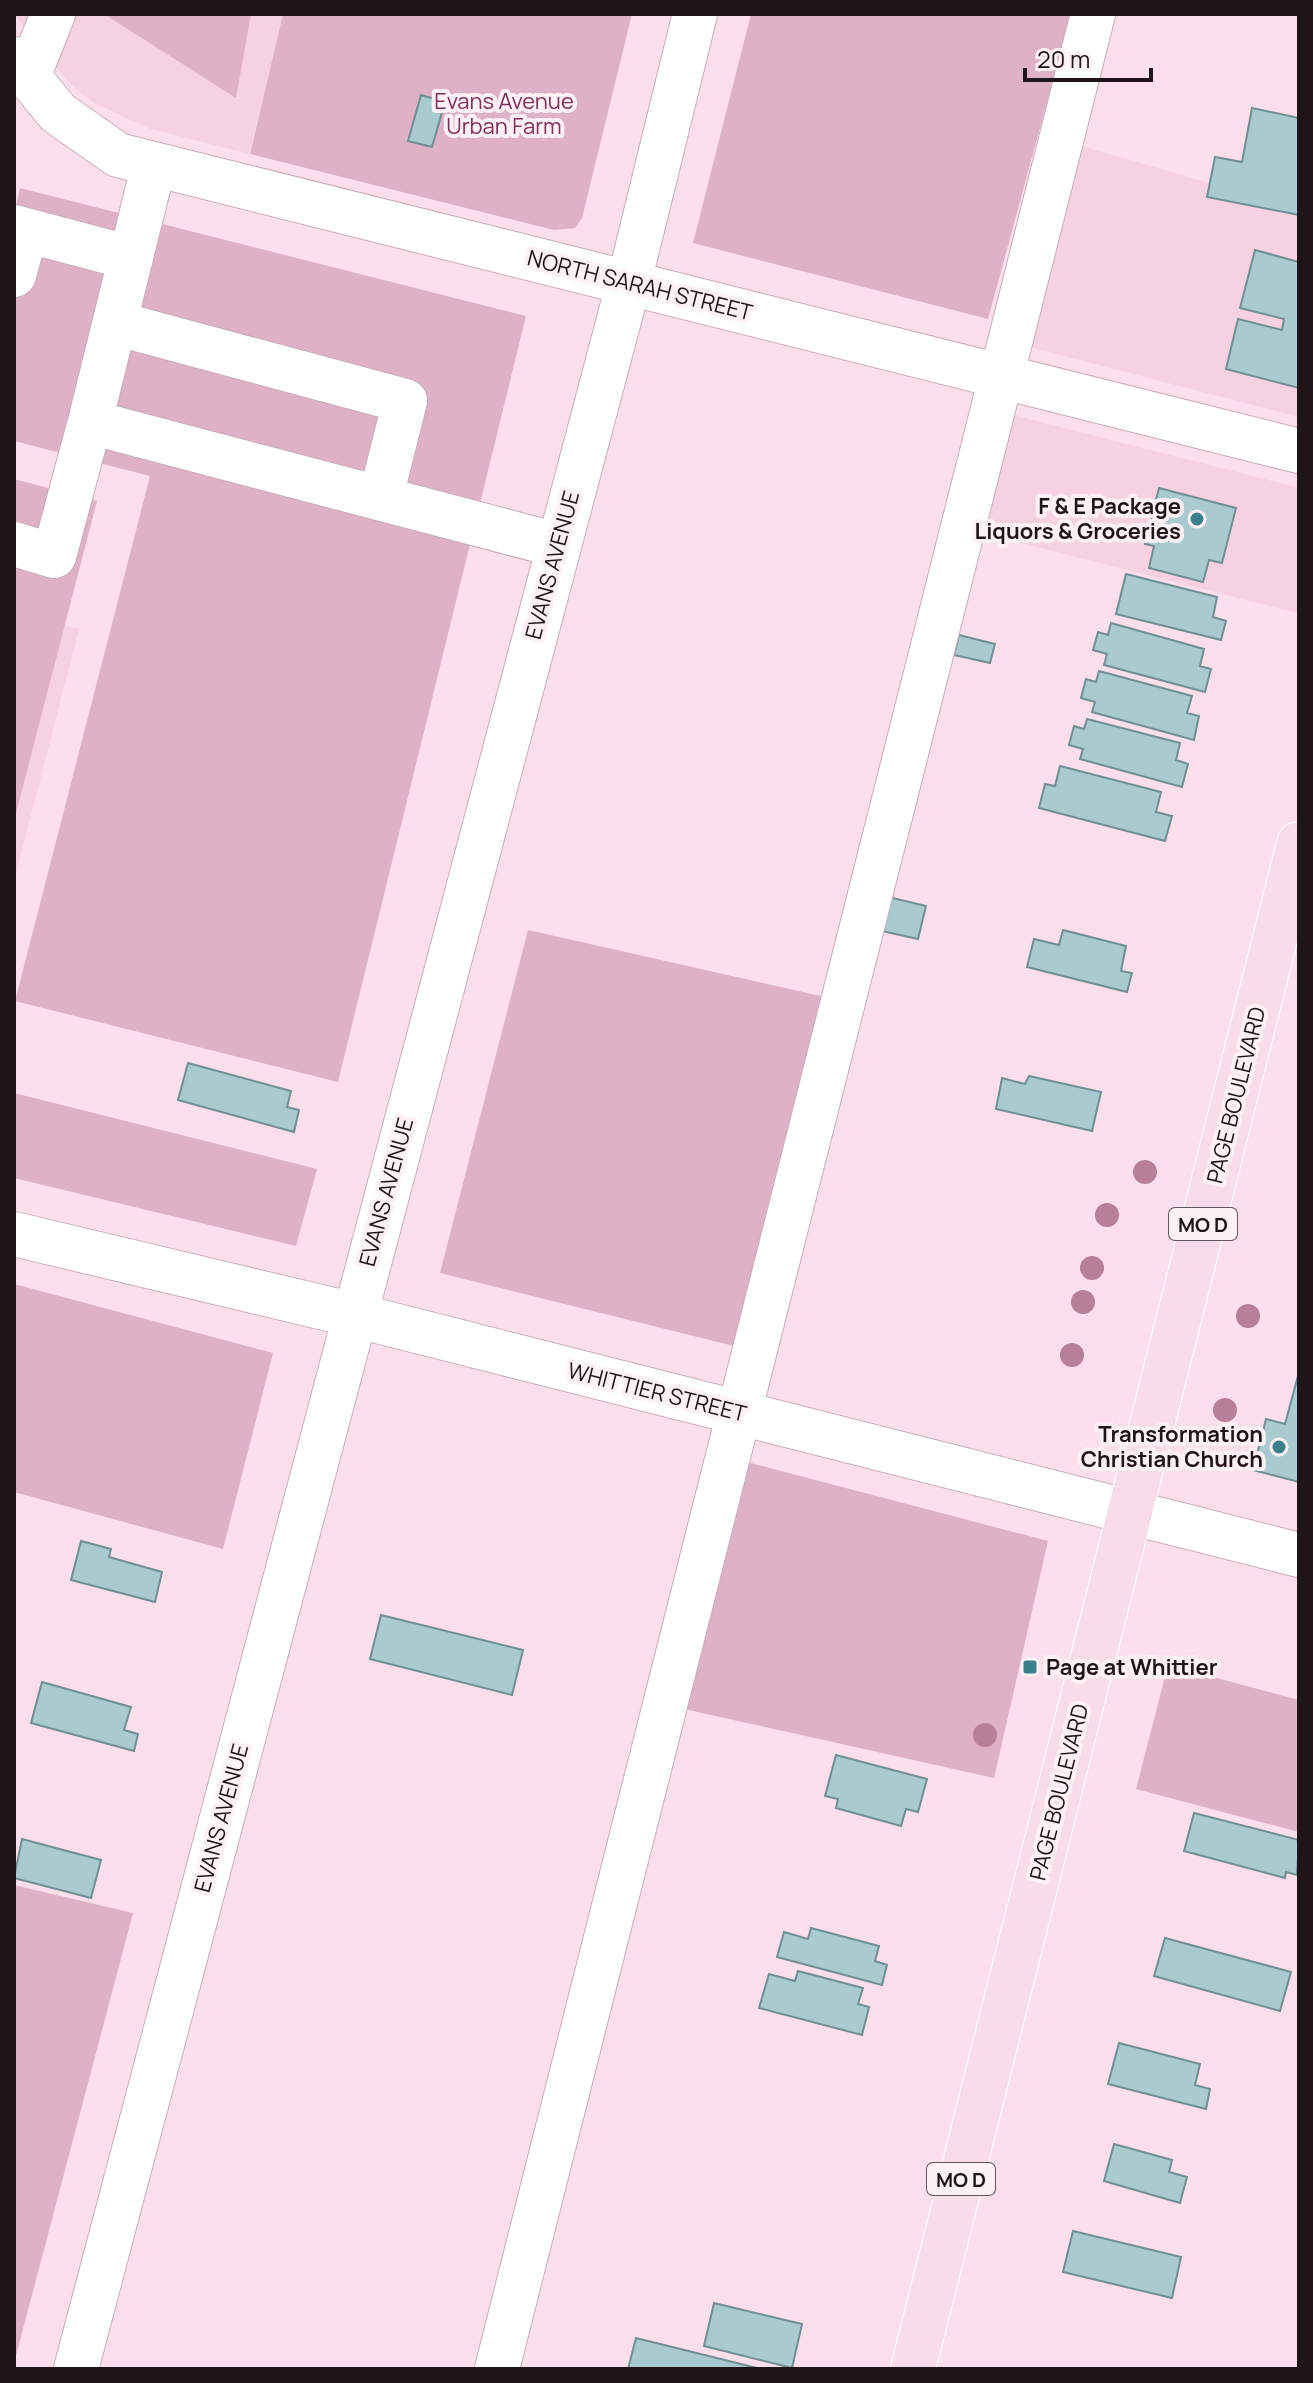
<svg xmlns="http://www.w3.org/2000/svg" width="1313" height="2383" viewBox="0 0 1313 2383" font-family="Manrope,sans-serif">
	<rect width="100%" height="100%" fill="#fcdfea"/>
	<path fill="#f6d1e0" d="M14,14h269l-34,140 -101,-26 -54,-25 -26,-21z
		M1071,143l228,66v208l-277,-72z
		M1005,413l294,75 -1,125 -325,-82z
		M14,613l65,16 -65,252z"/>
	<path fill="#dfb1c4" d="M104,14h147l-15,84z
		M283,14h349l-50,204 -7,10 -21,2 -304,-76z
		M751,14h320l-83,305 -295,-76z
		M20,188l506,128 -188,766 -323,-81 135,-525 -136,-35v-226z
		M14,479l83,22 -83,320z
		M528,930l297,67 -91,349 -294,-73z
		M14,1093l303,76 -21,77 -282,-68z
		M14,1284l259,69 -50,196 -209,-57z
		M739,1460l309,81 -54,237 -319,-71z
		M1168,1665l131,35v132l-163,-43z
		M14,1885l119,28 -119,450z"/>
	<path fill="#a9cacf" stroke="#708f94" stroke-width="2" d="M421,95l24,7 -13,45 -24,-6z
		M1252,108l47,10v97l-92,-18 8,-40 27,5z
		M1255,250l44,12v126l-73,-19 12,-50 44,11 2,-11 -44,-11z
		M1159,488l77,20 -14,55 -13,-3 -6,22 -54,-14 5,-22 -9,-2z
		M1126,574l91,23 -4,20 13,4 -5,19 -105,-26z
		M1111,623l93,26 -4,17 11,3 -6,23 -101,-27 3,-11 -14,-4 5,-18 10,3z
		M959,635l36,9 -5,19 -36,-8z
		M1099,671l93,25 -5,17 12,3 -5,24 -102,-28 3,-10 -14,-4 5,-19 10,3z
		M1087,719l93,24 -4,17 12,4 -6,23 -102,-28 3,-10 -14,-4 5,-19 10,3z
		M1060,766l101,26 -5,20 16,4 -7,25 -126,-33 6,-24 10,2z
		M884,896l42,10 -8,33 -41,-9z
		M1063,930l63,16 -5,25 11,2 -5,19 -100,-25 7,-28 25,6z
		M188,1063l103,28 -4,16 12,3 -5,22 -116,-32z
		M1029,1076l72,16 -9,39 -96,-22 6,-31 23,6z
		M1299,1372v110l-46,-12 13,-51 19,5z
		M81,1541l30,8 -2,8 53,15 -7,30 -84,-22z
		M381,1615l142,35 -11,45 -142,-36z
		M42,1682l89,25 -7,23 14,4 -4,17 -103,-28z
		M836,1755l91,24 -9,33 -12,-3 -5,17 -65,-18 2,-9 -13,-3z
		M1194,1813l105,27 -2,35 -11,-3 -1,6 -101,-27z
		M22,1839l79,21 -10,38 -77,-20z
		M811,1928l68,18 -4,15 12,4 -5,20 -105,-28 7,-25 24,7z
		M1165,1938l126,34 -11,39 -126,-35z
		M798,1971l65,17 -5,16 11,3 -7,28 -103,-27 10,-34 26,7z
		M1119,2043l81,21 -5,21 15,4 -4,20 -98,-25z
		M1114,2144l58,16 -3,12 18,5 -7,26 -76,-22z
		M1073,2231l108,26 -9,41 -109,-26z
		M714,2303l88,21 -10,44 -88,-22z
		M636,2338l125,31h-133z"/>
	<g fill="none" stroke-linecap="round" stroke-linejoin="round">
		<defs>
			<path id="minor" d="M14,59l44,54 60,42 1181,296
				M28,77l25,-63
				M154,164l-64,258 467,123
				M14,227l117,31
				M14,275l12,-45
				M115,323l290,78 -24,95
				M14,544l40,12 36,-134
				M14,1234l340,81 945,240
				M76,2369l553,-2087 66,-268
				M497,2369l596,-2355"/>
			<path id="major" d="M913,2369l386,-1525"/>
		</defs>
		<use href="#minor" stroke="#c9adb8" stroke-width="46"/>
		<use href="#major" stroke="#fff" stroke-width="46"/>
		<use href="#minor" stroke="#fff" stroke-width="44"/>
		<use href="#major" stroke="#f8dce7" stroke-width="44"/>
	</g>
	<g fill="#b87f99">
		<circle cx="1145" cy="1172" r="12"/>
		<circle cx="1107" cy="1215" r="12"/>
		<circle cx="1092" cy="1268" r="12"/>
		<circle cx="1083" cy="1302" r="12"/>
		<circle cx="1248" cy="1316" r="12"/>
		<circle cx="1072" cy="1355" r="12"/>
		<circle cx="1225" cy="1410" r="12"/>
		<circle cx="985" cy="1735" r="12"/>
	</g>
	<g fill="#39808b" stroke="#fef1f6" stroke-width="3">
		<circle cx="1197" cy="519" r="8"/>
		<circle cx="1279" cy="1447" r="8"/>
		<rect x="1022" y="1659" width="16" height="16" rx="4"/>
	</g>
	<g text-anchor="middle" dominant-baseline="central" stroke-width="8" stroke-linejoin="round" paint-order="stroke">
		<g fill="#fef1f6" stroke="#62575b" stroke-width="2">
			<rect x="1169" y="1208" width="68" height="32" rx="6"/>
			<rect x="927" y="2163" width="68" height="32" rx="6"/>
		</g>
		<g font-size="20" font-weight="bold" fill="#1f1519">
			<text x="1203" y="1224">MO D</text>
			<text x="961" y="2179">MO D</text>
		</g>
		<g font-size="22" fill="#803057" stroke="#fef1f6">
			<text x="504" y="101">Evans Avenue<tspan x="504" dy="25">Urban Farm</tspan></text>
		</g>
		<g font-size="22" fill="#1f1519" stroke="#fef1f6">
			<text transform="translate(640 285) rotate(14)">NORTH SARAH STREET</text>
			<text transform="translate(552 565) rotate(-75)">EVANS AVENUE</text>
			<text transform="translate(1236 1095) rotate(-76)">PAGE BOULEVARD</text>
			<text transform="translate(386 1192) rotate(-75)">EVANS AVENUE</text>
			<text transform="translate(657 1392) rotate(14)">WHITTIER STREET</text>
			<text transform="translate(1059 1792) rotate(-76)">PAGE BOULEVARD</text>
			<text transform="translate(221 1818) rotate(-75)">EVANS AVENUE</text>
		</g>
		<g font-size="22" font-weight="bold" fill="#1f1519" stroke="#fef1f6" text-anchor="end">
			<text x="1181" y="506">F &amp; E Package<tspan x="1181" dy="25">Liquors &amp; Groceries</tspan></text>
			<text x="1263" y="1434">Transformation<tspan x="1263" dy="25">Christian Church</tspan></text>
			<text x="1046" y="1667" text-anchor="start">Page at Whittier</text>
		</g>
	</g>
	<rect width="1313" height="2383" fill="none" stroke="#1f1519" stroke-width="32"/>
	<path d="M1025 68v12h126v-12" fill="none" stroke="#1f1519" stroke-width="4"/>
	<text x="1037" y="68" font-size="24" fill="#1f1519" stroke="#fef1f6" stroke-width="6" paint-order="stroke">20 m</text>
</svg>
